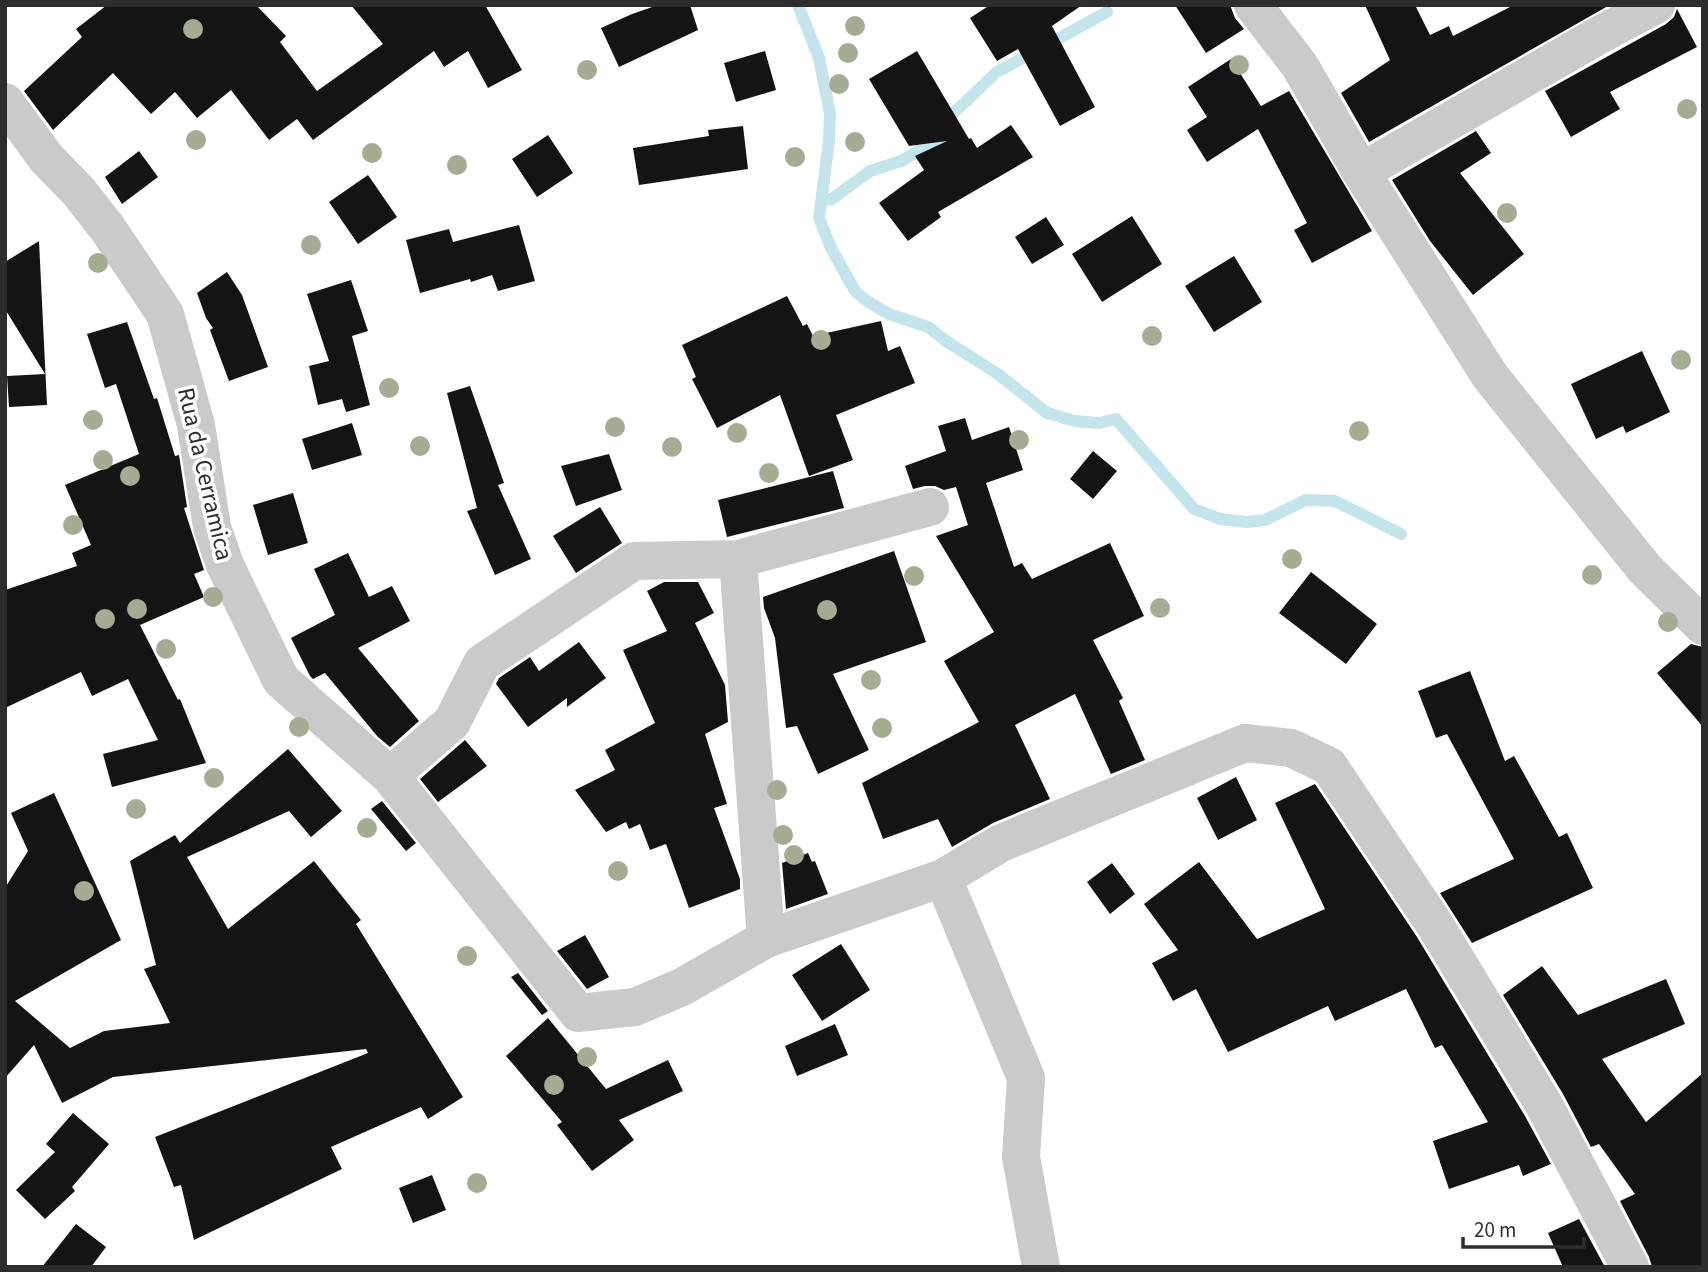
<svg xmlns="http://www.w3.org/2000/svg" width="1708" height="1272" viewBox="0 0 1708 1272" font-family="'Source Sans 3',sans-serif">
	<rect width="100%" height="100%" fill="#fff"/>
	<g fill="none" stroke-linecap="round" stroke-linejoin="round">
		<path stroke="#c4e5ec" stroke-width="12" d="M798,5l21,53 11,55 -1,28 -10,77 12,30 24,43 12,10 22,13 39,13 18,14 52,33 49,39 28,8 24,2 17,-4 78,90 26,10 26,3 19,-2 41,-20 29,1 66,33
			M822,200l10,-1 38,-28 31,-10 39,-23 5,-17 52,-49 110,-60"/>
	</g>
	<path fill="#141414" d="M107,5h149l30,31 -6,6 37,49 66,-47 -32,-39h134l37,65 -34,18 -20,-37 -24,16 -10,-16 -121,89 -16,-21 -28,21 -38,-50 -34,28 -22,-26 -24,22 -38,-41 -60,57 -29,-39 58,-54 -6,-8z
		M658,5h32l8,25 -79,37 -18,-39 31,-14z
		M990,5h92l-30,21 43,81 -35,19 -42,-77 -21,12 -27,-43z
		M1175,5h55l5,13 9,11 -38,24z
		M1365,5h50l15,30 19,-9 4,10 61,-31 94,1 -239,136 -28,-49 49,-33z
		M1677,9l20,38 -87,45 10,17 -49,28 -26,-46 121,-67 8,-7z
		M765,51l11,39 -40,12 -12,-39z
		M917,51l52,88 2,-1 6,10 34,-23 22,32 -95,55 3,5 -33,24 -29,-38 45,-33 -9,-14 32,-15 -38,5 -40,-67z
		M1231,59l30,47 28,-15 83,140 -60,32 -18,-33 13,-7 -49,-94 -51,33 -20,-32 20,-13 -19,-30z
		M743,126l5,43 -109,16 -6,-37 76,-12 -1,-6z
		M1476,131l15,22 -31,20 64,81 -51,41 -43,-54 -38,-61z
		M548,135l25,38 -36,24 -25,-38z
		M139,151l19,26 -36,27 -17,-27z
		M368,175l29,42 -39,27 -29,-42z
		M1132,216l30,48 -60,38 -30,-48z
		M1046,217l18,28 -32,19 -17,-27z
		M519,225l16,56 -37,10 -6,-16 -21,7 -1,-3 -50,14 -14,-53 43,-11 4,13z
		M39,241l8,164 -38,2 -2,-31 38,-2 -40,-65v-47z
		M1234,256l28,46 -48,30 -29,-46z
		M227,272l15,23 26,72 -39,14 -19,-51 3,-2 -7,-10 -9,-25z
		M351,280l17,51 -16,5 18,69 -24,7 -4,-13 -24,6 -9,-39 20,-5 -22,-67z
		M787,296l16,30 4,-2 6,12 68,-15 7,30 12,-5 15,37 -79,32 17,45 -44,16 -29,-81 -63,33 -25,-49 4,-2 -14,-32z
		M127,322l27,77 3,-1 18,58 4,-1 8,52 -3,1 20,62 -10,4 10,23 -64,28 38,75 2,-1 26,64 -94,24 -9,-33 55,-14 -30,-61 -36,17 -11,-24 -76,36v-118l72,-24 -5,-13 19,-8 -26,-60 74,-31 -23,-70 -11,4 -18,-54z
		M1642,351l28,61 -44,21 -3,-7 -27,13 -25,-55z
		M470,386l34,97 -6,2 33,74 -36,16 -28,-64 10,-3 -30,-115z
		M965,418l7,22 37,-13 14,43 -37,13 28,84 8,-4 10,16 78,-36 34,73 -51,24 30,58 -4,3 26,59 -34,14 -36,-80 -60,31 35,74 -57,24 -41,24 -14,-28 -55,20 -21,-56 117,-61 -35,-61 50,-29 -58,-96 32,-11 -12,-38 -12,3 -9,-4h-10l-12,3 -8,-23 41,-15 -8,-25z
		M352,423l10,32 -50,15 -10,-31z
		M1093,451l24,20 -24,28 -23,-20z
		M609,454l13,36 -46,16 -15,-40z
		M833,471l11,37 -117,29 -9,-37z
		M293,493l15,50 -40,12 -15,-50z
		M600,507l22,36 -46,30 -23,-37z
		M894,551l32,91 -93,32 36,76 -51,24 -21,-48 -11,2 -11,-90 -11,-30 -1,-11z
		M348,553l21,44 23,-11 18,35 -52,27 61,73 -29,26 -13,-11 -52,-63 -12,6 -3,-3 -19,-38 44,-23 -21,-46z
		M1311,572l66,52 -31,40 -67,-51z
		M664,582h34l16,31 -19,10 30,62 3,37 -23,12 22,70 -13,4 26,71v10l-51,19 -23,-64 -16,6 -10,-26 -11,5 -3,-7 -20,10 -31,-42 40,-20 -10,-20 50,-27 -32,-73 44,-19 -20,-40z
		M579,642l27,36 -39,29v-9l-39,29 -32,-43 3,-6 31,-21 9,14z
		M1691,644l12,3v80l-46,-54z
		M1470,671l35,90 9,-5 45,81 8,-4 26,55 -121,55 -32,-50 74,-34 -67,-125 -11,4 -18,-47z
		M465,740l22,26 -49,36 -18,-23z
		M288,749l54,62 -31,26 -22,-26 -102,46 41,72 86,-68 47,59 -5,4 107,173 -35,22 -7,-12 -90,40 11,22 -148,71 -13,-55 -7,2 -19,-50 213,-84 -2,-4 -253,28 -51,26 -28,-58 -29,33v-190l23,-37 -17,-38 43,-20 67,147 -106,61 55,47 34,-17 66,-8 -26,-54 12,-4 -26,-104 45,-26 5,8z
		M1236,777l21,43 -39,20 -21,-42z
		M1315,784l102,153 108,179 26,48 -28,12 -4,-11 -70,24 -16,-48 55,-19 -46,-77 -7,3 -29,-59 -71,32 -7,-15 -100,46 -32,-63 -23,12 -21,-38 26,-13 -34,-46 55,-42 58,77 68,-30 -50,-106z
		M382,801l34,42 -10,8 -35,-42z
		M808,853l4,9 3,-1 13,33 -42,15 -4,-46z
		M1112,863l23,31 -25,20 -23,-32z
		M585,935l24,42 -22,12 -30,-38z
		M841,944l29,46 -48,31 -30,-46z
		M1542,966l36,49 88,-36 19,45 -83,35 44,63 57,-49v194h-51l-3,-10 -29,-56 15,-7 -36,-50 -8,3 -28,-53 -60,-99z
		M518,973l30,38 -6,4 -31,-38z
		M548,1018l58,71 62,-29 15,31 -64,29 15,20 -42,31 -35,-46 5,-3 -56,-66z
		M835,1024l13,31 -51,21 -12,-30z
		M73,1113l36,31 -37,43 3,4 -30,28 -29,-29 39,-38 -9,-8z
		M432,1175l14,35 -33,13 -14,-35z
		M1579,1219l26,48h-42l-15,-34z
		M76,1224l30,23 -15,20h-49z"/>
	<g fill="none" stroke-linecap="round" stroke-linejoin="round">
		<path stroke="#cacaca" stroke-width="38" d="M1253,5l47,61 61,106 129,204 155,193 58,57
			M5,102l42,57 32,33 29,37 57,85 31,111 16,102 13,38 56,115 109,96 188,237 57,-6 47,-20 84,-48 177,-61 58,-35 244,-100 46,5 38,18 106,159 109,180 86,162
			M1361,172l242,-139 53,-28
			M738,559l28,380
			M390,776l62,-54 30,-59 152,-102 104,-2 192,-52
			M943,878l83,200 -5,79 20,110"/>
	</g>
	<g fill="#a4ad92">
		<circle cx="855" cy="26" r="10"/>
		<circle cx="193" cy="29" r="10"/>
		<circle cx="848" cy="53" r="10"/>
		<circle cx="1239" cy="65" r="10"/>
		<circle cx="587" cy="70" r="10"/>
		<circle cx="839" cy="84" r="10"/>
		<circle cx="1687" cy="109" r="10"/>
		<circle cx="196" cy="140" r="10"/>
		<circle cx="855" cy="142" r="10"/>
		<circle cx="372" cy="153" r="10"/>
		<circle cx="795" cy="157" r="10"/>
		<circle cx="457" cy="165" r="10"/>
		<circle cx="1507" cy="213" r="10"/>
		<circle cx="311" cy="245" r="10"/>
		<circle cx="98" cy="263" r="10"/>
		<circle cx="1152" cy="336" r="10"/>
		<circle cx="821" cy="340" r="10"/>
		<circle cx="1681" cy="360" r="10"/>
		<circle cx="389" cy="388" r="10"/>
		<circle cx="93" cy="420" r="10"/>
		<circle cx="615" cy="427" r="10"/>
		<circle cx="1359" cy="431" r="10"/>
		<circle cx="737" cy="433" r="10"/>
		<circle cx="1019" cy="440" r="10"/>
		<circle cx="420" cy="446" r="10"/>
		<circle cx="672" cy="447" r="10"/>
		<circle cx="103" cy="460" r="10"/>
		<circle cx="769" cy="473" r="10"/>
		<circle cx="130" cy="476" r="10"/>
		<circle cx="73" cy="525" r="10"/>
		<circle cx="1292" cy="559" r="10"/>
		<circle cx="1592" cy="575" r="10"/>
		<circle cx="914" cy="576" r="10"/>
		<circle cx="213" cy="597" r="10"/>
		<circle cx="1160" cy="608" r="10"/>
		<circle cx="137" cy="609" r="10"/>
		<circle cx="827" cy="610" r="10"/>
		<circle cx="105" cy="619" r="10"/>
		<circle cx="1668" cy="622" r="10"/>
		<circle cx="166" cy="649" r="10"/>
		<circle cx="871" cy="680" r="10"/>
		<circle cx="299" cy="727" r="10"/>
		<circle cx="882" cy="728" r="10"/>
		<circle cx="214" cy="778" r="10"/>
		<circle cx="777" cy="790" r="10"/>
		<circle cx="136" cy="809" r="10"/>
		<circle cx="367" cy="828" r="10"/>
		<circle cx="783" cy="835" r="10"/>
		<circle cx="794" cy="855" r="10"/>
		<circle cx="618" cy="871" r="10"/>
		<circle cx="84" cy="891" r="10"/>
		<circle cx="467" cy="956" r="10"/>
		<circle cx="587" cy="1057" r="10"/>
		<circle cx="554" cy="1085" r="10"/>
		<circle cx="477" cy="1183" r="10"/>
	</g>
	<g text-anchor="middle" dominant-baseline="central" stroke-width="7" stroke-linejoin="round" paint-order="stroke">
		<g font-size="24" fill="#2d2d2d" stroke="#fff">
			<text transform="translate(205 474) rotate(77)">Rua da Cerramica</text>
		</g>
	</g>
	<rect width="1708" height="1272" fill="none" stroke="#2d2d2d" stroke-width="14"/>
	<path d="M1463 1237v10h121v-10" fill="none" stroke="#2d2d2d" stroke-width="3.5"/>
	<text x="1474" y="1237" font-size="21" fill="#2d2d2d" stroke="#ffffff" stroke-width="5" paint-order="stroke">20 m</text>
</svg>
